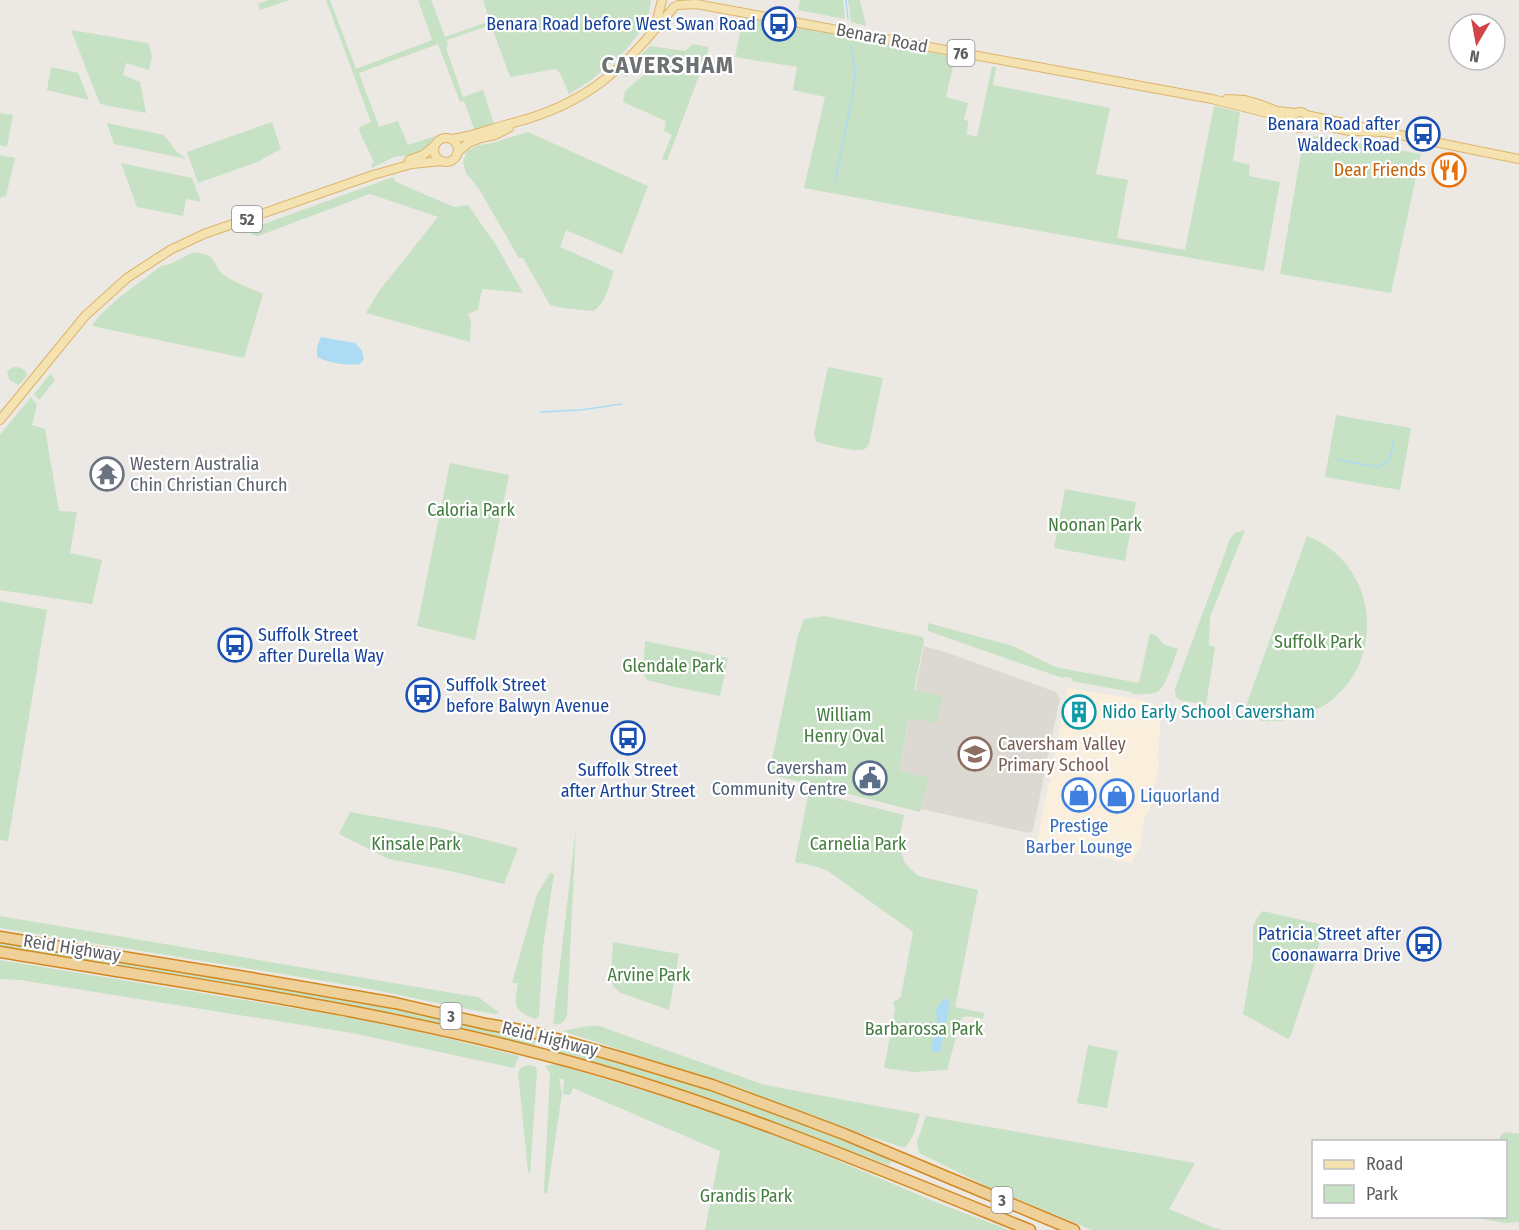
<svg xmlns="http://www.w3.org/2000/svg" width="1519" height="1230" viewBox="0 0 1519 1230" font-family="'Fira Sans Condensed',sans-serif">
	<rect width="100%" height="100%" fill="#ece9e4"/>
	<path fill="#f9efdc" d="M1068,688l74,12 14,6 3,4 1,16 -2,33 1,6 -9,43 -5,8 -5,33 -9,13 -14,-1 -80,-20z"/>
	<path fill="#dcd8d2" d="M924,646l27,8 105,38 4,6 -27,132 -4,3 -108,-24 8,-31 -30,-7z"/>
	<path fill="#c6e1c3" d="M268,0h21l-29,10 -2,-6z
		M326,0h4l26,69 76,-29 -14,-40h13l14,37 45,-16 -7,-21h168l-4,23 -22,28 -35,30 -21,13 -9,-21 -4,-4 -46,8 -19,-52 -44,15 1,6 -2,2 17,49 20,-7 11,34 -19,7 -11,-30 -4,1 -22,-58 -79,29 20,54 19,-6 10,24 27,-9 -8,10 -10,8 -23,3 -22,11 -1,-2 3,-4 -14,-29 -1,-6 12,-5z
		M800,0h43l2,19 -47,-9z
		M848,0h12l6,26 -15,-4z
		M743,17l212,40 -9,40 22,6 -4,17 4,1 -1,13 10,3 15,-70h4l-3,18 117,23 -14,66 32,6 -11,58 68,12 29,-144 26,6 -7,49 17,4 -1,11 31,6 -16,89 -303,-54 -157,-29 21,-91 -32,-7 4,-23 -62,-10z
		M71,30l77,13 4,13 -3,14 -23,-7 -3,12 17,7 6,31 -46,-9z
		M693,44l15,3v5l-41,109 -5,-2 10,-24 -8,-4 2,-10 -43,-19 2,-11 27,-23 -10,-2 -15,11 -3,-1 -2,-2 28,-28 35,5z
		M51,67l27,6 11,27 -42,-10z
		M0,113l13,2 -6,32 -7,-2z
		M272,122l9,27 -19,10 -2,2 -62,22 -11,-31z
		M107,123l57,12 13,17 10,7 -73,-15z
		M528,132l120,54 -26,68 -56,-24 -6,17 54,24c-5,13 -8,33 -21,40l-31,-3 -12,-3 -27,-47h-4l-3,-5 -37,-64 -13,-16 -3,-11 4,-12 12,-5 9,-1z
		M1318,136l103,18 -30,139 -111,-19 21,-120 8,-17z
		M0,155l15,3 -9,38 -6,2z
		M121,163l71,15 9,24 -15,-3 -3,17 -46,-9z
		M393,177l3,5 58,25 14,-2 28,40 27,48 -40,-4 -2,4 -3,17 -10,4 3,8 -1,20 -104,-29 13,-22 59,-74 -68,-23 -112,42 -5,-1 -6,-5z
		M194,252c29,4 15,14 33,25 11,7 25,12 36,17l-19,64 -152,-32c13,-21 49,-44 69,-60l9,-2z
		M14,367c6,0 12,2 13,9l-7,8 -2,1 -9,-6 -2,-8z
		M828,367l55,11 -14,66c-3,4 -3,5 -8,6 -10,1 -31,-5 -42,-7l-3,-2 -2,-8z
		M51,373l4,7 -16,20 -5,-6z
		M31,397l6,8 -5,20 13,4 14,82 18,1 -7,41 32,7 -10,44 -92,-14v-155z
		M1336,415l75,13 -11,62 -75,-13z
		M450,463l59,12 -34,165 -58,-14z
		M1065,489l71,13 -11,59 -71,-13z
		M1245,530l-35,87 -1,28 6,2 -9,58 -26,-5 -4,-3 -1,-8 2,-6 53,-144 5,-6z
		M1307,536c81,31 80,149 -2,179 -11,4 -24,7 -36,6 -9,0 -18,-2 -27,-4z
		M0,601l47,9 -39,231 -8,-1z
		M825,616l98,21 1,4 -10,49 28,6 -5,27 -28,-5 -10,53 30,7 -9,34 -151,-38 29,-139 6,-16z
		M928,623l85,23 42,21 84,16 11,-50 8,4 5,7 15,5c-4,10 -12,38 -21,43 -3,2 -20,3 -24,2l-2,-2 -59,-11v-3l-8,-1 -1,1 -9,-3 -126,-44z
		M645,641l83,17 -8,38 -45,-9 -28,-7 -4,-8z
		M809,791l95,24 -6,29 7,19 13,13 60,14 -23,117 29,6 -1,6c-7,-1 -16,-5 -22,0l-14,51 -34,2 -29,-4 11,-58 -2,-8 6,-3 2,-3 12,-64 -85,-61 -14,-5 -19,-4z
		M350,812l94,17 74,19 -14,36 -58,-14 -57,-11 -50,-25z
		M576,828l-9,187c-2,6 -6,11 -14,9z
		M550,873l4,1 -11,73 -4,69 -4,3c-22,-8 -21,-14 -17,-36h-6l25,-89z
		M1263,911l60,14 -9,41 -23,69 -3,4 -45,-25 10,-57v-31l4,-8z
		M0,916l470,80 8,1 22,16 -5,1c-44,-7 -87,-18 -130,-26 -122,-21 -243,-40 -365,-60z
		M0,939l405,68 130,31v11l-535,-100z
		M613,942l66,12 -10,56 -48,-17 -8,-6 -2,-10z
		M0,960l347,57 82,17 90,22 -5,12 -162,-35 -332,-53 -20,-1z
		M589,1026h11l10,4 155,55 155,29 -7,22 -8,12 -46,-15 -120,-45 -177,-57z
		M553,1042l161,49 83,30 100,39 -5,1 -4,4 -61,-22 -275,-89z
		M1088,1045l30,6 -11,57 -30,-5z
		M555,1064l140,42 94,34 149,63 71,27h-304l15,-79 -147,-63 -3,7 -7,-1 1,-14 -5,-2 3,16 -15,100 -3,-2 6,-119 -5,-7z
		M530,1065l6,2 1,5 -7,102 -2,-3 -10,-98c2,-6 6,-7 12,-8z
		M926,1116l269,47 -26,46 45,19 8,2h-130l-102,-42 -71,-35 -2,-11z
		M1506,1132l13,2v88l-13,1 -30,-5v-2h30v-74l-7,-1 2,-7z"/>
	<path fill="#acdbf3" d="M321,337l34,6 7,8 2,8 -4,5c-16,2 -29,-1 -43,-7v-10z
		M945,998l5,5 -10,50 -9,-3 2,-9 5,-11 -2,-18 2,-6z"/>
	<g fill="none" stroke-linecap="round" stroke-linejoin="round">
		<path stroke="#acdbf3" stroke-width="1.5" d="M846,0l2,19
			M835,181l18,-89 2,-20 -4,-27
			M540,412l41,-2 40,-6
			M1339,460l39,7 12,-7 4,-22"/>
		<defs>
			<path id="major" d="M678,5l18,-1 516,95 59,15 21,8
				M655,27l7,-27
				M1227,99l18,1 14,4 18,7 19,2
				M1292 120a8 8 0 1 1 16 0a8 8 0 1 1-16 0Z
				M1306,115l61,13
				M1307,125l18,1 25,5 35,1 134,27
				M434 150a12 12 0 1 1 24 0a12 12 0 1 1-24 0Z
				M451,139c20,-2 38,-10 58,-15 33,-8 68,-23 95,-44 27,-21 49,-48 70,-73
				M457,153l11,-10 13,-5 14,-3 14,-7
				M409,160l14,-5 12,-10
				M0,420l85,-104 42,-38 43,-28 34,-16 169,-59 39,-11 30,-3"/>
			<path id="highway" d="M0,937l251,41 144,25 91,21 46,8 91,26 89,27 87,32 45,17 230,96
				M0,952c191,32 384,58 571,110 157,43 308,107 459,168"/>
		</defs>
		<use href="#major" stroke="#deb36a" stroke-width="10"/>
		<use href="#highway" stroke="#d2881e" stroke-width="13"/>
		<use href="#major" stroke="#f4e3b1" stroke-width="8"/>
		<use href="#highway" stroke="#efd098" stroke-width="10"/>
	</g>
	<defs>
		<symbol id="bus-ring" viewBox="-11 -11 22 22"><circle r="9.5" fill="#fff" stroke="#1a4fb4" stroke-width="1.5"/><path d="M-5-6H5V4H4V6H2V4H-2V6H-4V4H-5ZM-3.5-4V0h7V-4ZM-3.5 1.2v1.5H-2V1.2ZM2 1.2v1.5H3.5V1.2Z" fill="#1a4fb4"/></symbol>
		<symbol id="restaurant-ring" viewBox="-11 -11 22 22"><circle r="9.5" fill="#fff" stroke="#e8710a" stroke-width="1.5"/><path d="M-5-6h1v4h1v-4h1v4h1v-4h1v5L-1.5 .5V6h-2V.5L-5-1ZM5-6V6H3V1.5H1.5Q1.5-4 5-6Z" fill="#e8710a"/></symbol>
		<symbol id="temple-ring" viewBox="-11 -11 22 22"><circle r="9.5" fill="#fff" stroke="#6b7280" stroke-width="1.5"/><path d="M0-6L5-2H3V0L6.5 2.5H4V6H1.5V3h-3V6H-4V2.5H-6.5L-3 0V-2H-5Z" fill="#6b7280"/></symbol>
		<symbol id="building-ring" viewBox="-11 -11 22 22"><circle r="9.5" fill="#fff" stroke="#0f9aa8" stroke-width="1.5"/><path d="M-4-6H4V6H1V3H-1V6H-4ZM-2.5-4.3h1.7v1.8h-1.7ZM.8-4.3h1.7v1.8H.8ZM-2.5-1h1.7V.8h-1.7ZM.8-1h1.7V.8H.8Z" fill="#0f9aa8"/></symbol>
		<symbol id="school-ring" viewBox="-11 -11 22 22"><circle r="9.5" fill="#fff" stroke="#8d6e63" stroke-width="1.5"/><path d="M0-5L7-2L0 1L-7-2ZM-4 1L0 2.5L4 1V4Q0 6-4 4Z" fill="#8d6e63"/></symbol>
		<symbol id="civic-ring" viewBox="-11 -11 22 22"><circle r="9.5" fill="#fff" stroke="#5c6f8a" stroke-width="1.5"/><path d="M-.6-6.5H3V-4.5H.6V-3L4-1V1h2V6H-6V1h2V-1L-.6-3ZM-1.2 2.5V6h2.4V2.5Z" fill="#5c6f8a"/></symbol>
		<symbol id="shop-ring" viewBox="-11 -11 22 22"><circle r="9.5" fill="#fff" stroke="#3f7fe0" stroke-width="1.5"/><path d="M-5-2.5h2.3a2.7 3.5 0 0 1 5.4 0H5L5.5 6h-11ZM-1.5-2.5h3a1.5 2.3 0 0 0-3 0Z" fill="#3f7fe0"/></symbol>
	</defs>
	<g fill-rule="evenodd">
		<use href="#bus-ring" x="760" y="5" width="38" height="38"/>
		<use href="#bus-ring" x="1404" y="115" width="38" height="38"/>
		<use href="#restaurant-ring" x="1430" y="151" width="38" height="38"/>
		<use href="#temple-ring" x="88" y="455" width="38" height="38"/>
		<use href="#bus-ring" x="216" y="626" width="38" height="38"/>
		<use href="#bus-ring" x="404" y="676" width="38" height="38"/>
		<use href="#building-ring" x="1060" y="693" width="38" height="38"/>
		<use href="#bus-ring" x="609" y="719" width="38" height="38"/>
		<use href="#school-ring" x="956" y="735" width="38" height="38"/>
		<use href="#civic-ring" x="851" y="759" width="38" height="38"/>
		<use href="#shop-ring" x="1060" y="776" width="38" height="38"/>
		<use href="#shop-ring" x="1098" y="777" width="38" height="38"/>
		<use href="#bus-ring" x="1405" y="925" width="38" height="38"/>
	</g>
	<g text-anchor="middle" dominant-baseline="central" stroke-width="4.5" stroke-linejoin="round" paint-order="stroke">
		<g fill="#fff" stroke="#8d8f91" stroke-width="1.5">
			<rect x="947.5" y="40" width="27" height="26" rx="4.5"/>
			<rect x="232" y="206" width="30" height="26" rx="4.5"/>
			<rect x="440.5" y="1003" width="21" height="26" rx="4.5"/>
			<rect x="991.5" y="1187" width="21" height="26" rx="4.5"/>
		</g>
		<g font-size="16" font-weight="bold" fill="#5c5f62">
			<text x="961" y="53">76</text>
			<text x="247" y="219">52</text>
			<text x="451" y="1016">3</text>
			<text x="1002" y="1200">3</text>
		</g>
		<g font-size="18" fill="#164399" stroke="#fff" text-anchor="end">
			<text x="756" y="24">Benara Road before West Swan Road</text>
			<text x="1400" y="124">Benara Road after<tspan x="1400" dy="21">Waldeck Road</tspan></text>
			<text x="258" y="635" text-anchor="start">Suffolk Street<tspan x="258" dy="21">after Durella Way</tspan></text>
			<text x="446" y="685" text-anchor="start">Suffolk Street<tspan x="446" dy="21">before Balwyn Avenue</tspan></text>
			<text x="628" y="770" text-anchor="middle">Suffolk Street<tspan x="628" dy="21">after Arthur Street</tspan></text>
			<text x="1401" y="934">Patricia Street after<tspan x="1401" dy="21">Coonawarra Drive</tspan></text>
		</g>
		<g font-size="18" fill="#5c5f62" stroke="#fff">
			<text transform="translate(882 38) rotate(11)">Benara Road</text>
			<text transform="translate(72 948) rotate(9)">Reid Highway</text>
			<text transform="translate(550 1039) rotate(14)">Reid Highway</text>
		</g>
		<g font-size="18" fill="#c56008" stroke="#fff" text-anchor="end">
			<text x="1426" y="170">Dear Friends</text>
		</g>
		<g font-size="18" fill="#5b616d" stroke="#fff" text-anchor="start">
			<text x="130" y="464">Western Australia<tspan x="130" dy="21">Chin Christian Church</tspan></text>
		</g>
		<g font-size="18" fill="#437d3f" stroke="#fff">
			<text x="471" y="510">Caloria Park</text>
			<text x="1095" y="525">Noonan Park</text>
			<text x="1318" y="642">Suffolk Park</text>
			<text x="673" y="666">Glendale Park</text>
			<text x="844" y="715">William<tspan x="844" dy="21">Henry Oval</tspan></text>
			<text x="416" y="844">Kinsale Park</text>
			<text x="858" y="844">Carnelia Park</text>
			<text x="649" y="975">Arvine Park</text>
			<text x="924" y="1029">Barbarossa Park</text>
			<text x="746" y="1196">Grandis Park</text>
		</g>
		<g font-size="18" fill="#0d838f" stroke="#fff" text-anchor="start">
			<text x="1102" y="712">Nido Early School Caversham</text>
		</g>
		<g font-size="18" fill="#785e54" stroke="#fff" text-anchor="start">
			<text x="998" y="744">Caversham Valley<tspan x="998" dy="21">Primary School</tspan></text>
		</g>
		<g font-size="18" fill="#4e5e75" stroke="#fff" text-anchor="end">
			<text x="847" y="768">Caversham<tspan x="847" dy="21">Community Centre</tspan></text>
		</g>
		<g font-size="18" fill="#366cbe" stroke="#fff" text-anchor="start">
			<text x="1140" y="796">Liquorland</text>
			<text x="1079" y="826" text-anchor="middle">Prestige<tspan x="1079" dy="21">Barber Lounge</tspan></text>
		</g>
		<g font-size="24" font-weight="bold" letter-spacing="1.5" fill="#6d7174" stroke="#fff">
			<text x="668" y="65">CAVERSHAM</text>
		</g>
	</g>
	<rect x="1312" y="1140" width="195" height="78" fill="#ffffff" stroke="#bebfc0" stroke-width="1.5"/>
	<rect x="1324" y="1160" width="30" height="9" fill="#f4e3b1" stroke="#bebfc0" stroke-width="1.5"/>
	<text x="1366" y="1170" font-size="18" fill="#5c5f62">Road</text>
	<rect x="1324" y="1185" width="30" height="18" fill="#c6e1c3" stroke="#bebfc0" stroke-width="1.5"/>
	<text x="1366" y="1200" font-size="18" fill="#5c5f62">Park</text>
	<g transform="translate(1477 42) rotate(190)"><circle r="28" fill="#ffffff" stroke="#bebfc0" stroke-width="1.5"/>
	<path d="M0-4.5L10 22L0 15L-10 22Z" fill="#d24447"/>
	<text y="-9" font-size="16" font-weight="bold" text-anchor="middle" fill="#5c5f62">N</text>
	</g>
</svg>
